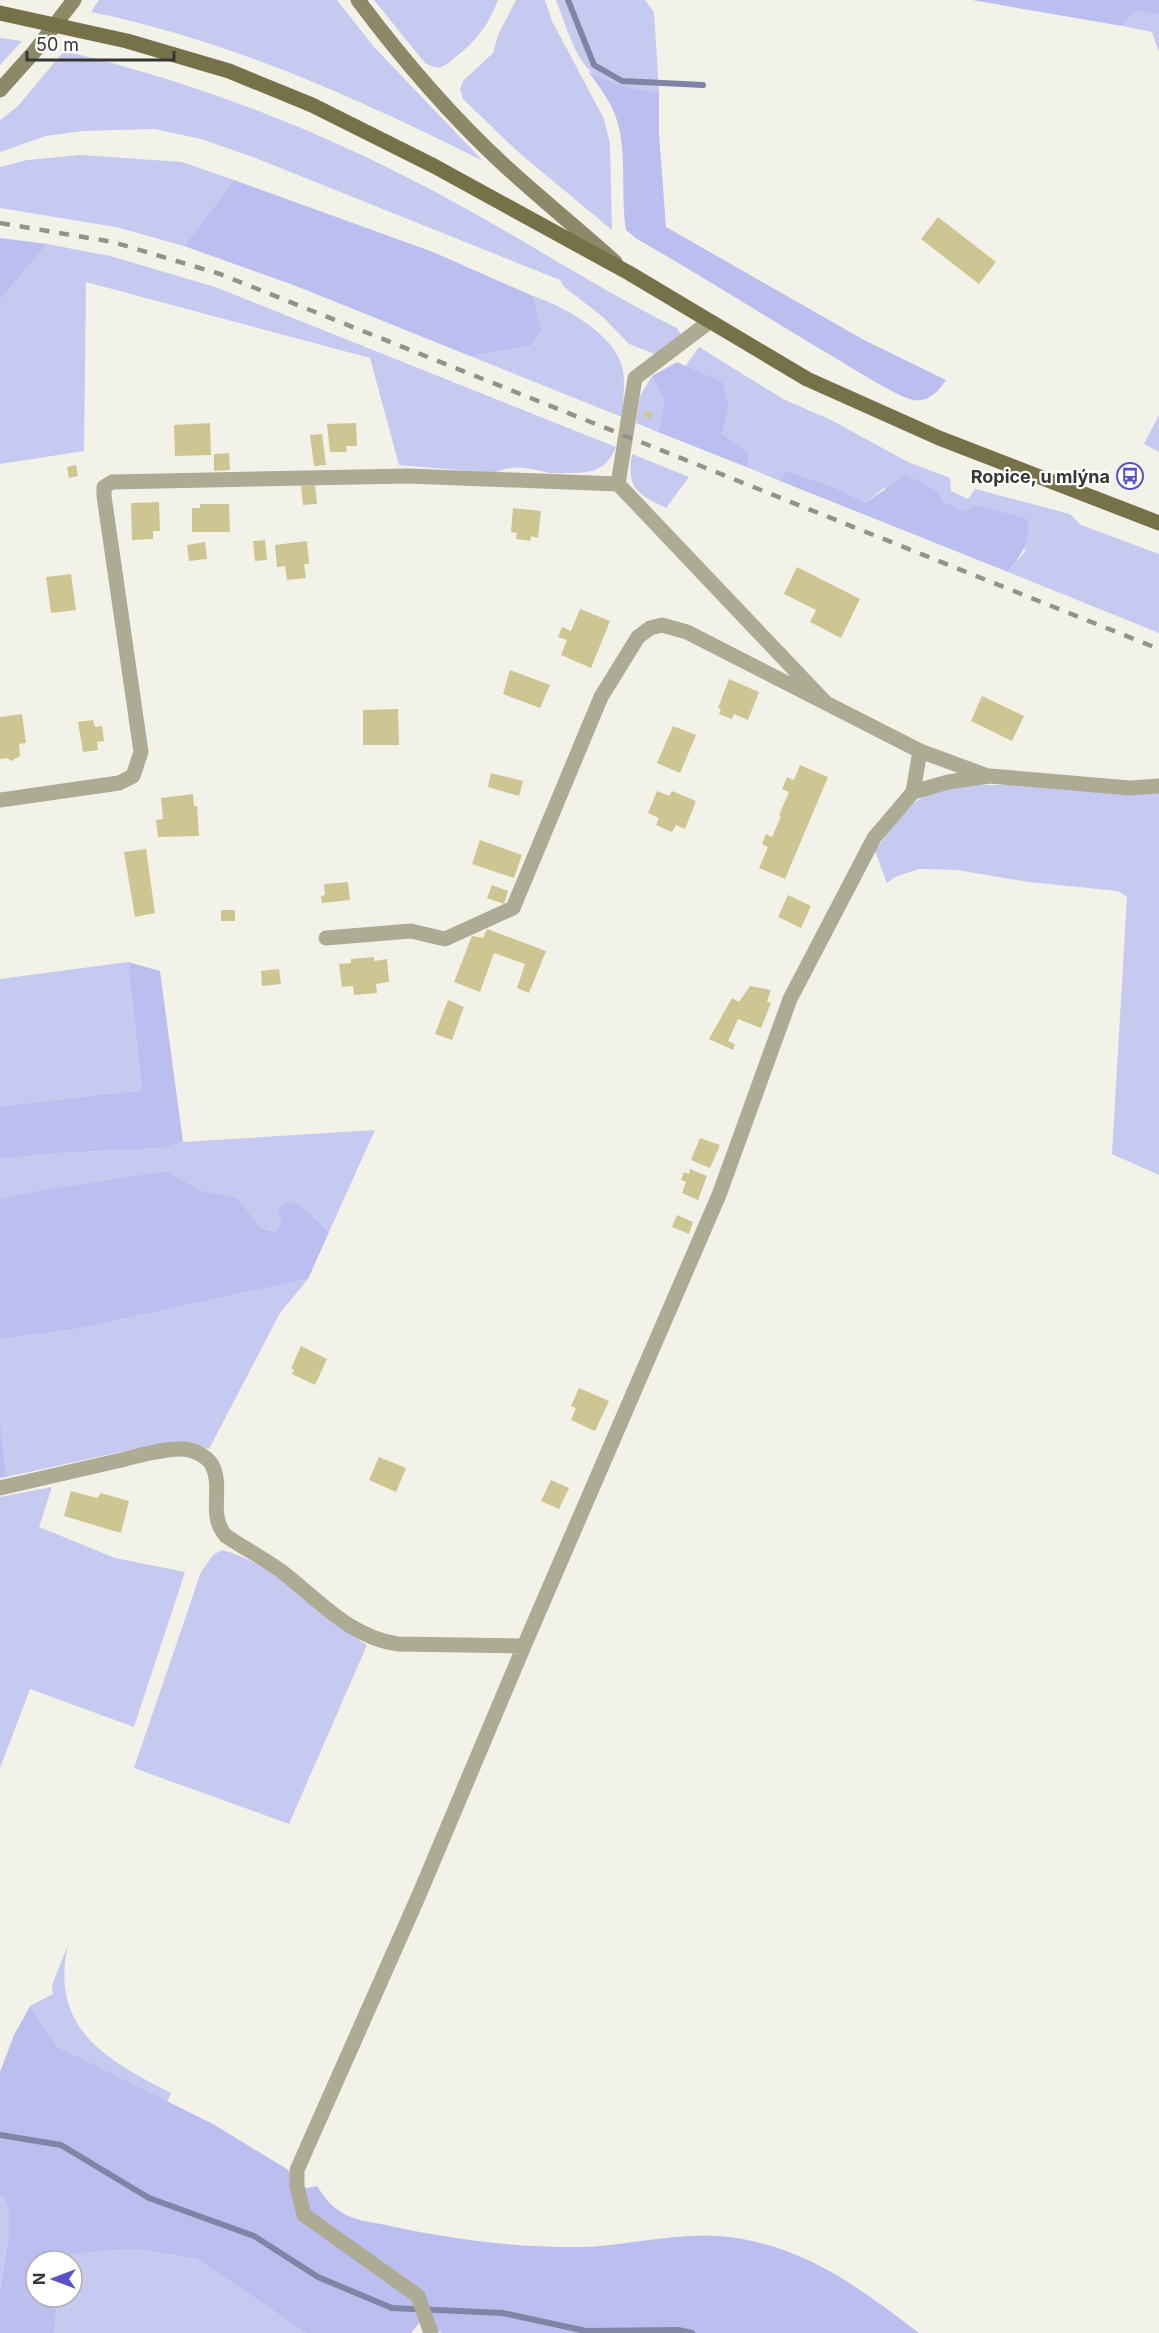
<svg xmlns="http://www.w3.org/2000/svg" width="1159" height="2333" viewBox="0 0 1159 2333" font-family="Inter,sans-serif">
	<rect width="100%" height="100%" fill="#f3f2e9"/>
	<path fill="#c6c9f0" d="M99,0h238l37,47 109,114c-125,-63 -254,-121 -392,-149z
		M374,0h124c-10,25 -20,39 -41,56 -13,10 -16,16 -32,7z
		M516,0h29l7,21 52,98 6,25 2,86 -95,-79 -54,-52 -3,-10 3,-8 30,-28 5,-18z
		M556,0h89l9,12 5,80c-76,-4 -79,-28 -103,-92z
		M1135,9l24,6v37l-7,-20 -30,-6z
		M0,38l22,3 -22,24z
		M64,51c136,32 266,83 388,150 76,41 148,89 225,127l4,7 -23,20 -29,-11 -26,-27 -40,-31 -3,-6 -307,-123 -52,-18 -46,-10 -72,2 -37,5 -46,16v-32l18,-14z
		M81,155l101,7 52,18 -50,66 -68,-19 -116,-19v-41l27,-7z
		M47,244l63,12 105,31 401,160c-10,24 -24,26 -48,26 -7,0 -17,1 -23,-1 -16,-4 -34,-8 -50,1l-96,-8 -29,-107 -284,-76 -2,169 -84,13v-164z
		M533,296c30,10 80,37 89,70 4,16 1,35 0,51l-152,-61 61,-10 11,-15z
		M699,347l84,52 48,21 77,42 42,16 1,13 17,8 7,-10 95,25 11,11 78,29v79l-151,-61 18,-22 -84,-49 -58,-13 -19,15 -27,-14 -52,-19 -6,11 -31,-13 -1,-17 -26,-17 7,-27 -43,-42z
		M652,376l12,24 -6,32 -22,-9 4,-27z
		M1159,415v37l-15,-8z
		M632,454l57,23 -23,31c-28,-14 -40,-19 -34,-54z
		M966,785h58l135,8v382l-47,-21 15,-257 -9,-6 -89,-9 -72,-12 -38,-1 -24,8 -8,6 -12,-32 27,-38 9,-8 14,-10z
		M128,962l14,128 -142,16v-127z
		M375,1130l-46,102 -29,-28 -23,28 -16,-4 -23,-30 -38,-8 -33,-19 -167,28v-40l60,-6 104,-5 19,-6z
		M308,1279l-28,34 -71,136 -23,-6 -29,1 -151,33 -6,-60v-78l77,-10z
		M52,1487l-13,40 76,31 70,14 -51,155 -104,-38 -30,79v-271z
		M222,1550c53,13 99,67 145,95l-78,179 -155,-56 67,-196 12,-17z
		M68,1945c-19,83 38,115 103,148l-4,10 -109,-56 -28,-41 23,-12 -1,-9z
		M0,2196l4,2 5,14v19l-9,60z
		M135,2249l62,10 109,74h-252l4,-36h14v-36h-6l3,-7z"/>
	<path fill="#bbbff0" d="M972,0h187v15l-24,-5 -13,16z
		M588,71c23,14 45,19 71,21v41l7,94 198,113 82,40c-7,11 -18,23 -33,20 -20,-5 -68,-37 -88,-48 -63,-38 -125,-77 -188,-113l-11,-9c-5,-33 0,-72 -7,-102 -4,-21 -19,-40 -31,-57z
		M234,180l199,72 100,44 9,35 -11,15 -61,10 -174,-70 -112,-40z
		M0,238l47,6 -47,56z
		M677,362l45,20 7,25 -7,27 26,17 1,17 -91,-36 6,-32 -12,-24z
		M786,470l52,19 27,14 41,-28 31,16 5,10 21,11 13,-7 51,14c3,24 -5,35 -19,53l-228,-91z
		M128,962l32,9 23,171 -19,6 -104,5 -60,6v-53l142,-16z
		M167,1171l33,19 38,8 23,30 15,4 6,-10 -4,-14 6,-5 16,1 29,28 -21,47 -231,50 -77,10v-140l49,-10z
		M0,1417l6,60 -6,1z
		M30,2006l28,41 155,77 74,45 15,20 15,-3c6,9 12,18 21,24 14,11 35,12 52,16 61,13 125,22 189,21 52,-1 106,-18 158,-9 73,12 124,51 182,95h-477l-22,-11 -9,11h-105l-109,-74 -62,-10 -66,5 -3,7h-30v36h22l-4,36h-54v-42l9,-60v-19l-5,-14 -4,-2v-124l14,-37z"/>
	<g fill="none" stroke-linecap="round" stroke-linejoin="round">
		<path stroke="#8284a5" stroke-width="6" d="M568,0l26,65 28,16 81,4
			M0,2135l61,10 88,53 105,38 64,41 74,31 111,5 83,18 92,-1 14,3"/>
	</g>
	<path fill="#cdc692" d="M938,217l58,45 -17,22 -58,-45z
		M646,411l7,3 -2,5 -7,-3z
		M210,423l1,32 -36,1 -1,-31z
		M356,423l1,23h-11l1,6h-17l-3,-28z
		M322,434l4,31 -12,1 -4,-31z
		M229,453l1,17 -16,1v-17z
		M76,465l2,11 -9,2 -2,-11z
		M315,485l2,19 -14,1 -2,-19z
		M159,502l1,29h-7v8l-21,1 -1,-37z
		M200,504h29l1,28h-38v-24h8z
		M513,508l28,3 -3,27 -7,-2 -1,5 -14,-2 1,-6 -6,-1z
		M265,540l2,20 -12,1 -2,-20z
		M307,541l2,23h-5l2,14 -19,2 -2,-14 -8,1 -2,-22z
		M205,542l2,17 -18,2 -2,-16z
		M797,567l63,32 -19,39 -31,-16 6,-12 -32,-16z
		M71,574l5,36 -25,3 -5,-36z
		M580,609l30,12 -19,47 -30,-13 6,-15 -9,-3 4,-10 9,4z
		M510,670l40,15 -10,23 -37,-14z
		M729,679l30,13 -11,28 -14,-6 -2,5 -13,-5 2,-5 -3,-1z
		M982,696l42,20 -12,25 -41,-20z
		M398,709l1,36h-36v-35z
		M22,714l4,29 -7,1 1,12 -9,5 -4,-3 -7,1v-42z
		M93,720l2,7 7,-1 2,15 -7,1 1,8 -15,2 -5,-30z
		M673,726l23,9 -16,38 -23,-10z
		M800,765l28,12 -43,102 -26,-11 9,-21 -6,-3 4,-10 6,3 9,-21 -2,-1 10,-23 -7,-3 5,-12 7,3z
		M491,773l32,8 -4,15 -31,-9z
		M657,791l12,5 3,-5 24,10 -11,28 -9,-4 -4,7 -16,-7 3,-7 -11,-5z
		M193,794l1,12h3l2,30 -41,1 -2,-17 7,-1 -2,-21z
		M480,840l42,15 -8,23 -42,-14z
		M146,849l9,64 -20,4 -11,-65z
		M348,882l2,18 -28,3 -1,-7 4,-1 -1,-11z
		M492,885l16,6 -4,13 -17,-6z
		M788,895l23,11 -10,22 -23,-11z
		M221,910h14v11h-14z
		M487,929l59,22 -17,42 -12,-5 8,-24 -31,-11 -14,39 -26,-10 18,-46 11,2z
		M374,957v4l13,-2 2,23 -13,2 1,9 -23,2 -1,-9 -11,1 -3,-23 12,-1v-4z
		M279,969l2,15 -19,2 -1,-15z
		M750,986l21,4 -4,11 4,2 -10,25 -23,-9 -10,22 7,3 -2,6 -24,-11 23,-41 7,4z
		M448,1000l16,7 -12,33 -17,-6z
		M700,1138l20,7 -10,23 -19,-8z
		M690,1169l17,7 -9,24 -16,-7 4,-11 -5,-2 3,-8 5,2z
		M677,1215l16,7 -4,12 -17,-7z
		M301,1346l26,13 -12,26 -23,-11 2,-4 -3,-2z
		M579,1388l30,13 -14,30 -24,-11 5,-12 -5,-2z
		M379,1457l27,11 -10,24 -27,-12z
		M551,1480l18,8 -10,21 -18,-8z
		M71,1491l26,7 4,-5 28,8 -8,32 -57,-17z"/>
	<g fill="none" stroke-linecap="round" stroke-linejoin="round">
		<path stroke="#aeab95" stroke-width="15" d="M618,484l17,-106 74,-56
			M913,792l7,-41 65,24
			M0,800l119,-17 14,-7 8,-24 -37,-256v-9l8,-5 296,-6 210,8 207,218
			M326,938l85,-7 34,8 68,-31 88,-211 37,-60 12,-9 12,-3 25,7 233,119
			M0,1488c39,-9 78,-18 117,-27 21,-5 43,-12 64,-12 11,0 25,6 31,16 12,23 -5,50 14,71 18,12 37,22 55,35 37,28 68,66 117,73l126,2 195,-451 71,-196 84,-161 39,-46 35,-10 42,-6 140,12 29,-2
			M431,2333l-13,-37 -114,-81 -7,-29v-16l122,-275 105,-249"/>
		<path stroke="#8d8968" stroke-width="15" d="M358,0c44,59 92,115 146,165 36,33 74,64 111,97
			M0,90l34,-38 40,-52"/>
		<path stroke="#767148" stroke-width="15" d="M0,13l127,28 102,30 83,34 122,61 195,107 178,106 132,59 220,85"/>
		<path stroke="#93928c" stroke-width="4.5" stroke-dasharray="10 10" stroke-linecap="butt" d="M0,223l113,19 107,32 939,375"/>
	</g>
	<defs>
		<symbol id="bus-ring" viewBox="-11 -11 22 22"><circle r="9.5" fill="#fff" stroke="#5a50c8" stroke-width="1.5"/><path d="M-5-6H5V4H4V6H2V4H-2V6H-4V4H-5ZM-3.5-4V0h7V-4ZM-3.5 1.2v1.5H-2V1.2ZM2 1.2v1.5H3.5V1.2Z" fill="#5a50c8"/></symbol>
	</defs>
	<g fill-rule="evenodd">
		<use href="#bus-ring" x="1115" y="461" width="30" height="30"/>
	</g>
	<g text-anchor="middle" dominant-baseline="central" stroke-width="4.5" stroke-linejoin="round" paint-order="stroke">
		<g font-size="18" font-weight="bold" fill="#363632" stroke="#fff" text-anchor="end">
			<text x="1110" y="476">Ropice, u mlýna</text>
		</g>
	</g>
	<g transform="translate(54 2279) rotate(270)"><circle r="28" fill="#ffffff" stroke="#afafad" stroke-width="1.5"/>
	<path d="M0-4.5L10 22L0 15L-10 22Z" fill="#5a50c8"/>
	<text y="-9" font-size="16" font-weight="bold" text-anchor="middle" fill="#363632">N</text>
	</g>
	<path d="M27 51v9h147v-9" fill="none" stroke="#363632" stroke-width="3"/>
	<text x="36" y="51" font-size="18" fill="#363632" stroke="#ffffff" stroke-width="4.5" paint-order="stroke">50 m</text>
</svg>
